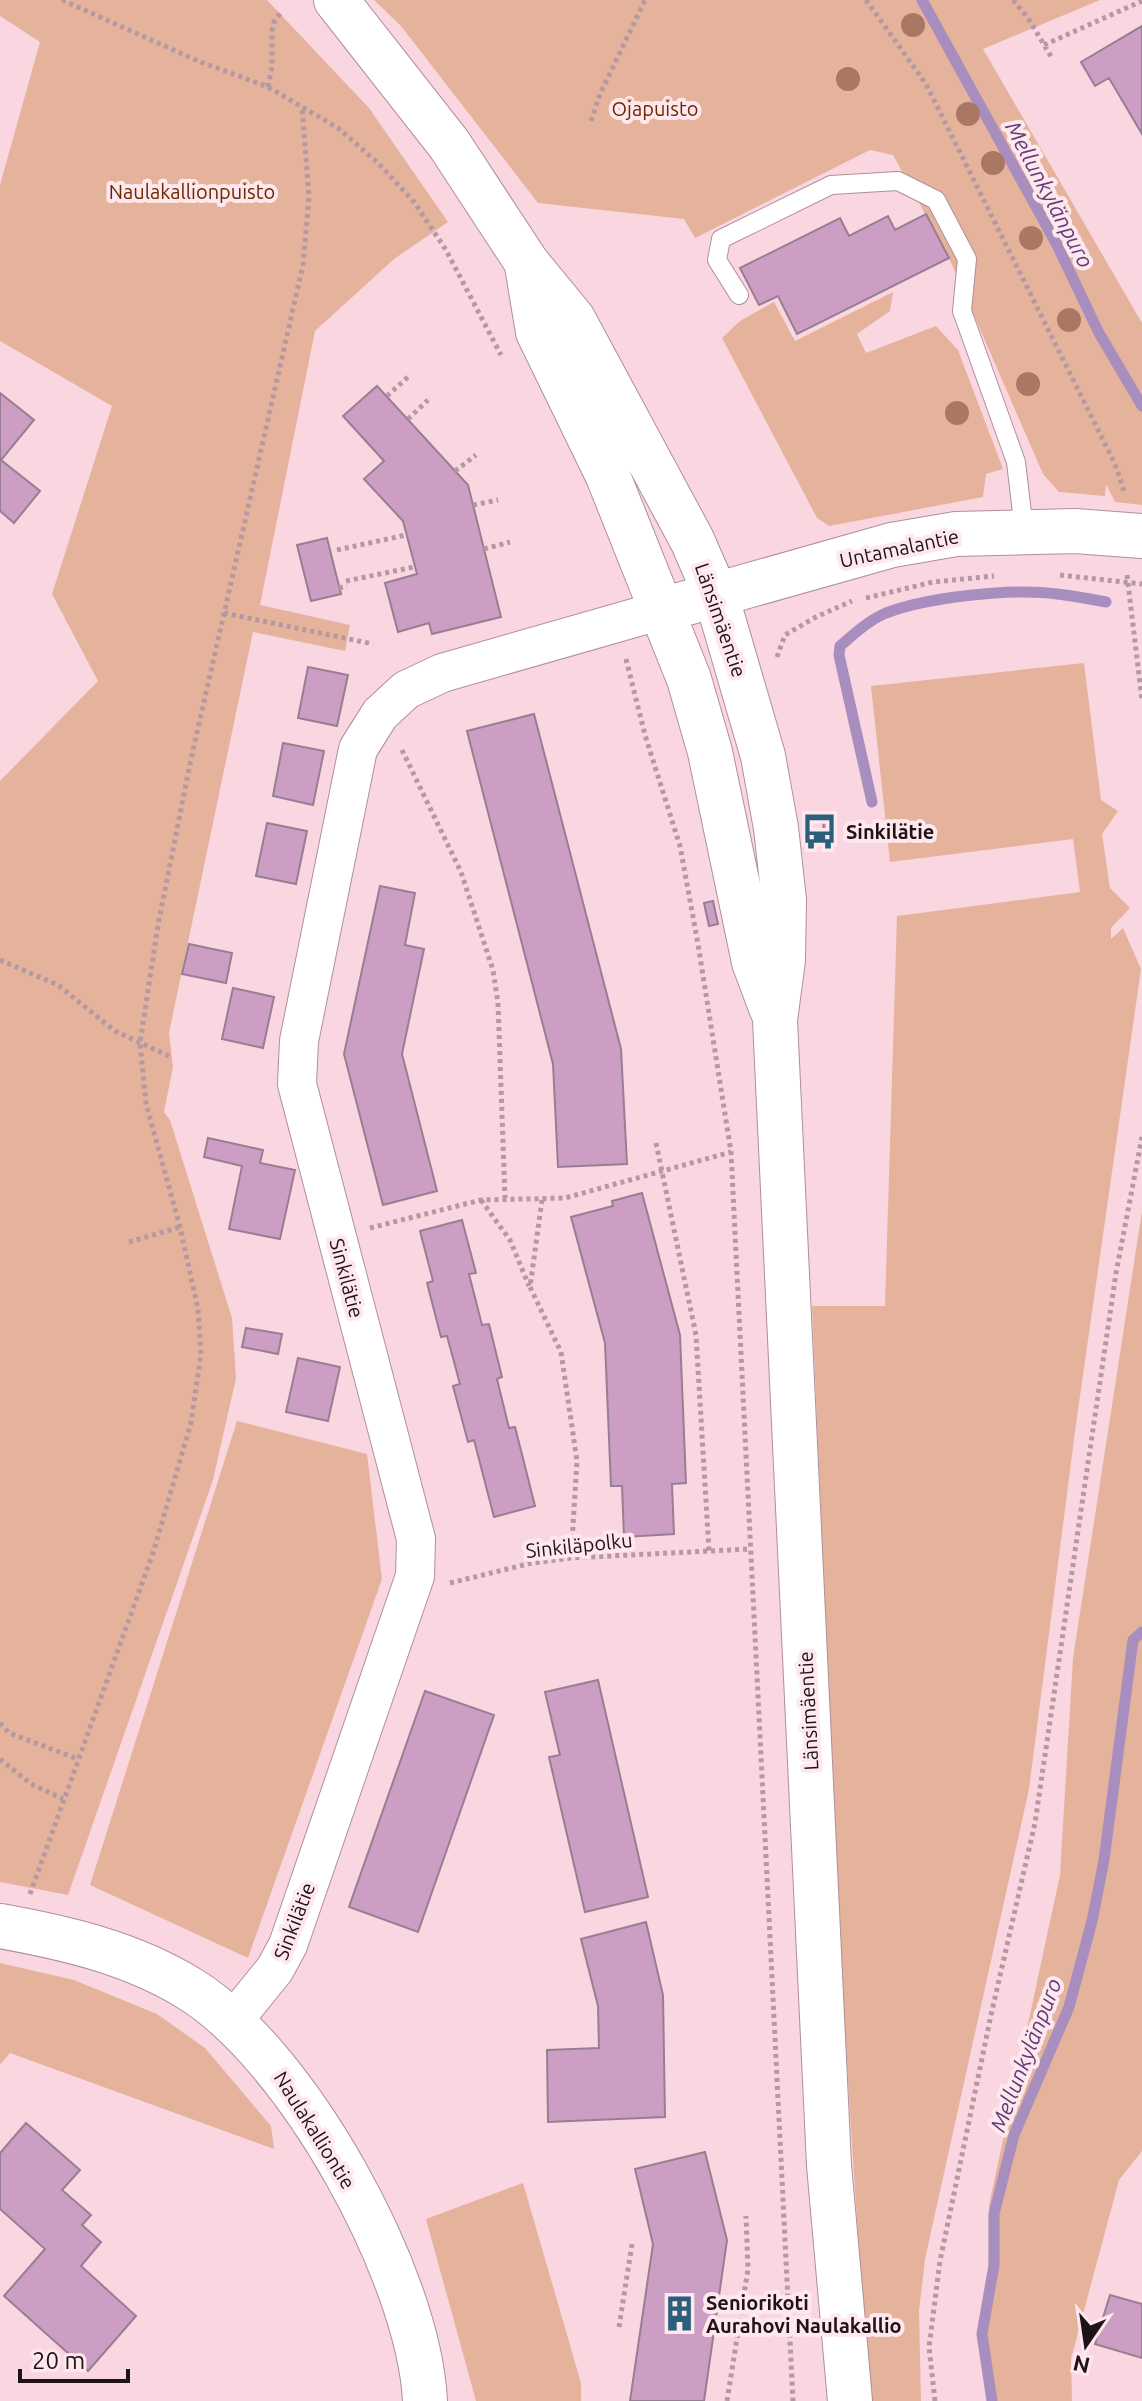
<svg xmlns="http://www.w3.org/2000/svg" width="1142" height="2401" viewBox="0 0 1142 2401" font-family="Ubuntu,sans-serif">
	<rect width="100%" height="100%" fill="#fad6e1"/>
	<path fill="#e5b39c" d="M0,0h267l102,108 79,114 -54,37 -79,72 -55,274 90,20 -5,26 -92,-19 -84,401 4,34 -9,45 6,8 62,198 4,60 -23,102 -145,415 -68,-13v-1101l98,-100 -46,-87 60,-188 -112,-65v-156l40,-143 -40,-26z
		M374,0h726l-117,49 159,274v182l-27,-3 -9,-18 -1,12 -46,-4 -16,-18 -94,-216 -56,-103 -23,-5 -175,88 -11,-19 -146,-16 -137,-177z
		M893,292l-3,19 -33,23 9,19 70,-27 22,24 45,119 -17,5 -3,23 -154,29 -12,-8 -95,-180 18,-17 34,-19 21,39z
		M1084,663l17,137 17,11 -16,23 8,54 20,20 -19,20v11l12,-11 18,41 -65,455 -47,365 -104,470 -6,52 2,90h-50c-31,-364 -43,-730 -59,-1095h73l12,-390 183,-24 -7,-53 -183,23 -19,-176z
		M1142,1211v940l-23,29 -48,179 1,42h-85l2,-196 71,-330 13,-217z
		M237,1421l130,33 15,125 -134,379 -158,-73z
		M0,1963l74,17 83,34 48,34 66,78 3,23 -264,-96 -10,12z
		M523,2183l58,200v18h-105l-50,-182z"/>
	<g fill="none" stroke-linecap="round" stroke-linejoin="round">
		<path stroke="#a88ebf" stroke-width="11" d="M922,0l134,243 43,90 43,73
			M872,802l-33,-147 1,-9c14,-12 29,-26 46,-33 42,-16 126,-25 171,-19 17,2 33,5 49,8
			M992,2401l-10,-67 12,-69v-51l20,-79 55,-128 23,-86 12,-61 29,-220 9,-8"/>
	</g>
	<path fill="#cd9ec4" stroke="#977e92" stroke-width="2" d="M1142,26v108l-33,-56 -14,8 -14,-24z
		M926,214l23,44 -152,76 -19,-38 -19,9 -19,-37 100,-50 9,18 39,-20 7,14z
		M377,386l91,99 33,132 -69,17 -3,-11 -31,9 -13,-49 32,-9 -14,-53 -39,-42 20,-18 -41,-45z
		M0,393l34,27 -33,40 39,31 -26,32 -14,-12z
		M327,538l14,56 -30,7 -14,-56z
		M308,667l40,8 -11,51 -39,-8z
		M534,714l87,335 6,115 -69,3 -5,-103 -86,-333z
		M283,743l41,8 -11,54 -40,-9z
		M832,813l1,25h-9l-1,-24z
		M267,823l40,8 -11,53 -40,-8z
		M380,886l35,7 -10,52 19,4 -22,105 35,137 -54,14 -39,-151z
		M713,901l5,23 -9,2 -5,-23z
		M189,944l43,9 -6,30 -44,-9z
		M233,988l41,9 -11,51 -41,-9z
		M208,1138l55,12 -3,13 35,7 -15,69 -51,-10 13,-63 -38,-9z
		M642,1193l38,142 6,148 -14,1 2,50 -50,3 -2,-51h-11l-6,-143 -34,-126 42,-11 -1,-5z
		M462,1220l14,53 -7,1 13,51 7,-1 13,53 -5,2 12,49 6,-1 20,79 -41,11 -20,-77 -6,2 -15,-56 7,-2 -13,-48 -6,1 -14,-54 6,-2 -13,-50z
		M246,1328l36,6 -4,20 -36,-7z
		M298,1358l42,9 -12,54 -42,-9z
		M598,1680l50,217 -63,15 -36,-155 11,-2 -15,-63z
		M425,1691l69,24 -76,217 -69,-25z
		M646,1922l17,73 2,122 -117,5 -1,-72 52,-2 -1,-42 -17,-67z
		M26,2123l54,47 -18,20 29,25 -9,10 19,17 -20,24 55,50 -48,55 -84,-75 41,-47 -45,-40v-56z
		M705,2152l22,88 -23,161h-74l23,-157 -18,-75z
		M1110,2295l32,9v54l-47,-14z"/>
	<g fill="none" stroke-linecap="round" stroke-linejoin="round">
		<defs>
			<path id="service" d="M739,295l-22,-35 4,-21 110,-54 67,-4 38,19 31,59 -5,52 54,151 8,68"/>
			<path id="minor" d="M233,2021l42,-52 13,-24 127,-369 1,-37 -119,-455 2,-43 59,-292 22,-35 26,-24 36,-17 220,-63"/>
			<path id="tertiary" d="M662,610l230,-65 64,-11 119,-3 67,5
				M0,1926c66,12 132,27 190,63 107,66 229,286 235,412"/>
			<path id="secondary" d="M336,0l113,144 78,119 46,56 119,221 24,55 47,161 13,72 8,72 -1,60 -8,60 54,1145 21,236
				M527,266l11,66 70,144 81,203 21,73 44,210 18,48"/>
		</defs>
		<use href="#service" stroke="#b08f9a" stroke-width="20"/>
		<use href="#minor" stroke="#b08f9a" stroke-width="40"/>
		<use href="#tertiary" stroke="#b08f9a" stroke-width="46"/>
		<use href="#secondary" stroke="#b08f9a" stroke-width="46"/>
		<path stroke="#b599a2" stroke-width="5" stroke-dasharray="4 4" stroke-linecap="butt" d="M62,0l136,61 70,26 70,41 40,35 36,39 32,48 55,105
			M866,0l60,84 189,380 10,30
			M1013,0l15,18 24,40
			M1044,45l98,-44
			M268,87l4,-21v-35l2,-9 8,-11
			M591,121l9,-27 45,-94
			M387,396l21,-19
			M408,419l20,-19
			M455,471l21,-16
			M473,505l25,-5
			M484,549l26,-7
			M337,550l69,-15
			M1060,575l82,9
			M1127,575l15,125
			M346,581l68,-14
			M339,588l8,-2
			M866,598l67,-16 61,-6
			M224,613l149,31
			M777,657l8,-22 31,-18 36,-16
			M626,659l19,76 35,111 18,98 33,208 62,1249
			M402,750l59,122 32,98 5,33 7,195
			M0,960l58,25 57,46 56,26
			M656,1143l40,192 13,216
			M481,1200l29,40 19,46
			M542,1200l-12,87 31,65 16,109 -6,97
			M370,1228l111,-28 84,-2 166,-46
			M129,1242l51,-15
			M450,1583l82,-20 39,-5 179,-9
			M0,1723l9,10 69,26
			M0,1759l31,25 32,15
			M30,1894l123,-341 38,-130 10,-69 -3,-45 -18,-82 -34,-123 -6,-61 18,-118 33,-166 112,-494 6,-68 -7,-91
			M619,2327l13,-83
			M727,2401l21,-132 -2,-53
			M935,2401l-6,-54 11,-86 51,-246 44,-192 81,-550 26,-136"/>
		<use href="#service" stroke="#fff" stroke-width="18"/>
		<use href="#minor" stroke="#fff" stroke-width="38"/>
		<use href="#tertiary" stroke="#fff" stroke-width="44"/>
		<use href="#secondary" stroke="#fff" stroke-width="44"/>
	</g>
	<g fill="#ab7765">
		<circle cx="913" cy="25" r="12"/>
		<circle cx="848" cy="79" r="12"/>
		<circle cx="968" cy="114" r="12"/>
		<circle cx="993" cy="163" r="12"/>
		<circle cx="1031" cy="238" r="12"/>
		<circle cx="1069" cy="320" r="12"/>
		<circle cx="1028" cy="384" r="12"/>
		<circle cx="957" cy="413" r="12"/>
	</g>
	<defs>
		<symbol id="bus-bare" viewBox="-9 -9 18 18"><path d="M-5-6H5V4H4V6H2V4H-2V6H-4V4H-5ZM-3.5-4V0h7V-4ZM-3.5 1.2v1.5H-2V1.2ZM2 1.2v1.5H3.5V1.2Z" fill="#2b5f7c" stroke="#fee8ee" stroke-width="2.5" paint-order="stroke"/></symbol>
		<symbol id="building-bare" viewBox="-9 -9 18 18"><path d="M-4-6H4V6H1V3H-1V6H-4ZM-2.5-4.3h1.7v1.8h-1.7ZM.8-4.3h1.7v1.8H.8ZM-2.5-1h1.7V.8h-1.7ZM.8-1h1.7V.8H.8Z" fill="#2b5f7c" stroke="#fee8ee" stroke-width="2.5" paint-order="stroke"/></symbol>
	</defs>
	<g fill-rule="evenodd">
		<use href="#bus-bare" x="794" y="806" width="51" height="51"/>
		<use href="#building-bare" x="654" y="2288" width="51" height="51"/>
	</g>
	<g text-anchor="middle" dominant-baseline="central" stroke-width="8" stroke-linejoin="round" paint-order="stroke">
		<g font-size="20" fill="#6b2900" stroke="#fee8ee">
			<text x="655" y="108">Ojapuisto</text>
			<text x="192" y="191">Naulakallionpuisto</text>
		</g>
		<g font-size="20" fill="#1f1317" stroke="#fee8ee">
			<text transform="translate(899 548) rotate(-12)">Untamalantie</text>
			<text transform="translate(721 620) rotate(71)">Länsimäentie</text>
			<text transform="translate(347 1278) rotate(75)">Sinkilätie</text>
			<text transform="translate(579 1545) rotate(-6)">Sinkiläpolku</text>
			<text transform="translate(808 1711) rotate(-93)">Länsimäentie</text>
			<text transform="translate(294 1921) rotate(-69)">Sinkilätie</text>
			<text transform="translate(315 2130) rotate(58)">Naulakalliontie</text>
		</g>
		<g font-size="20" font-weight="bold" fill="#1f1317" stroke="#fee8ee" text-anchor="start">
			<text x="846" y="831">Sinkilätie</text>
			<text x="706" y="2302">Seniorikoti<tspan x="706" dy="23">Aurahovi Naulakallio</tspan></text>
		</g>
		<g font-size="22" font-style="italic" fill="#5f3c7a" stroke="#fee8ee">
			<text transform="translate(1050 194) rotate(62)">Mellunkylänpuro</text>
			<text transform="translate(1025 2055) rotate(-69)">Mellunkylänpuro</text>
		</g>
	</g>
	<g transform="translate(1086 2345) rotate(193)" stroke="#fee8ee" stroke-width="6" paint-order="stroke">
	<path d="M0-6L14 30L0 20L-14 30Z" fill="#1f1317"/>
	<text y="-12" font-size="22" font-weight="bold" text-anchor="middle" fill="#1f1317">N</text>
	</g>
	<path d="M20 2369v12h108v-12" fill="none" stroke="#1f1317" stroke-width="4"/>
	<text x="32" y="2369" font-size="24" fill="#1f1317" stroke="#fee8ee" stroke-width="6" paint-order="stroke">20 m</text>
</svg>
